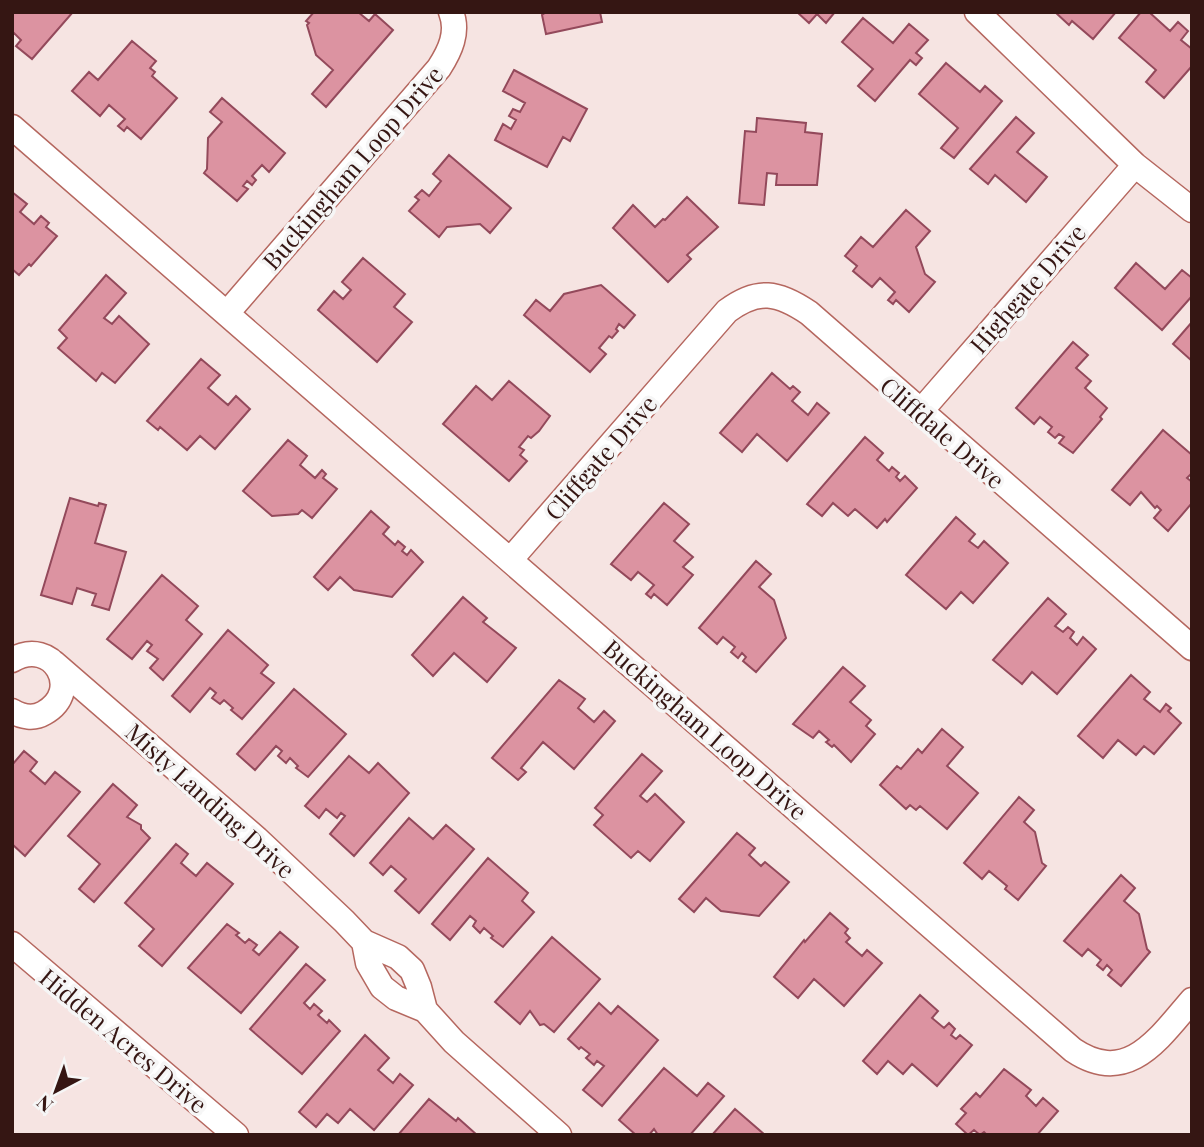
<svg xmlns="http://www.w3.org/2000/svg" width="1204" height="1147" viewBox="0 0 1204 1147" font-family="'Playfair Display',serif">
	<rect width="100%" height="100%" fill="#f6e4e2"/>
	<path fill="#dc93a1" stroke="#93495b" stroke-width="2" d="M12,12h61l-41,47 -16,-13 5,-6 -7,-7 -2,3z
		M314,12h44l11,9 6,-7 18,16 -67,77 -14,-13 21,-24 -17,-15 -9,-30 2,-2 -3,-2z
		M546,12h54l2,10 -56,12 -4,-19z
		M797,12h38l-9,11 -9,-9 -8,9z
		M1055,12h61l-23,27 -21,-18 -3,4z
		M1141,12h8l21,19 8,-9 10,9 -7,9 11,9v17l-28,32 -18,-16 10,-12 -37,-32z
		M863,18l30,25 16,-19 19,16 -12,13 6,5 -6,7 -6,-5 -35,41 -17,-15 15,-17 -31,-27z
		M132,41l24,20 -6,7 5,4 -3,4 25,22 -36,41 -14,-12 -3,4 -6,-5 7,-7 -16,-14 -9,11 -28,-25 17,-19 9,8z
		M946,63l34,29 5,-6 17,15 -48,57 -13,-10 17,-20 -39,-34z
		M514,70l73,39 -17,32 -7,-4 -16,30 -52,-27 8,-16 8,5 5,-9 -7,-4 4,-7 7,3 5,-9 -22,-12z
		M222,98l63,55 -16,19 -7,-7 -10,11 4,4 -4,5 -5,-4 -4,5 5,3 -11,12 -33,-28 3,-4 1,-31 14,-16 -12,-10z
		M1016,117l18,16 -17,19 30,25 -21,25 -31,-27 -7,9 -18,-15z
		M757,118l49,5 -1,9 17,2 -5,51h-41l1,-11 -10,-1 -3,32 -25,-2 6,-72 11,1z
		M449,155l62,53 -21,25 -10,-9 -33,3 -8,10 -30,-26 10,-11 -4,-3 7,-7 7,6 12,-15 -8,-7z
		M12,192l15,12 -7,8 14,12 7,-8 8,7 -3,4 11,9 -26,30 -2,-2 -10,11 -7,-6z
		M687,197l31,30 -31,28 4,4 -23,23 -55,-54 20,-23 22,22 8,-8 2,1z
		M906,210l24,21 -14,16 9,27 10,8 -26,30 -13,-12 -3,4 -5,-4 7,-8 -15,-14 -8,9 -19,-16 4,-5 -12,-10 16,-19 12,10z
		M363,258l42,36 -11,13 18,15 -35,40 -59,-52 16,-19 9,8 8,-9 -9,-8z
		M1136,263l29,26 17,-19 10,8v18l-30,34 -47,-42z
		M106,275l20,18 -22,25 8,6 7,-8 30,28 -34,39 -13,-10 -6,8 -38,-33 9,-10 -8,-8z
		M601,285l34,30 -11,13 -5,-4 -3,5 2,2 -6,7 -3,-2 -10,12 7,6 -16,18 -66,-57 12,-15 14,11 14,-17z
		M1192,322v39l-19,-17z
		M1073,342l15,13 -12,13 15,13 -6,7 22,20 -7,9 2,2 -29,34 -14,-10 5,-6 -5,-3 -4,4 -7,-6 4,-5 -12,-10 -6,7 -18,-16z
		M201,359l19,16 -12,13 20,17 8,-9 14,13 -35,40 -15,-13 -13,14 -27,-23 -2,3 -11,-9z
		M772,373l18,16 3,-3 7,6 -8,9 16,14 9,-12 12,10 -42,48 -30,-27 -15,18 -22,-19z
		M509,381l41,35 -11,15 -8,7 -3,-2 -9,11 5,3 -4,5 7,6 -18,20 -66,-57 33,-38 16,14z
		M1163,430l29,25v18l-5,5 5,4v21l-24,28 -14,-13 7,-8 -4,-4 -2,2 -14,-16 -11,13 -18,-15z
		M865,437l18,16 -6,7 12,11 3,-4 7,6 -3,4 4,4 5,-5 12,12 -30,34 -2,-3 -8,9 -22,-19 -7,7 -15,-13 -11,13 -15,-12z
		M288,440l19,16 -7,9 15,13 7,-8 4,4 -3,4 14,11 -25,29 -10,-8 -4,4 -26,2 -29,-25z
		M70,498l28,8 1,-3 7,2 -11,38 31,9 -17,58 -17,-5 4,-11 -19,-6 -5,16 -31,-9z
		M664,503l25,21 -15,17 19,16 -10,10 10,8 -26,30 -13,-11 -3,4 -5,-4 8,-9 -16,-13 -7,8 -20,-16z
		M371,511l18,16 -6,7 12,11 3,-4 7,6 -3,4 5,4 4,-5 12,12 -31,35 -38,-7 -14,-13 -12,13 -14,-13z
		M956,517l19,17 -6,7 9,7 6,-7 24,22 -35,40 -12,-11 -15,17 -40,-34z
		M756,561l15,13 -12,13 15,13 12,38 -30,34 -13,-11 3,-4 -4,-4 -4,5 -7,-6 4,-5 -12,-10 -6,7 -18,-16z
		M162,575l36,31 -12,14 16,14 -39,46 -13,-12 8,-9 -11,-8 5,-6 -5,-4 -15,18 -25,-20z
		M463,597l24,21 -4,4 33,26 -29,34 -33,-29 -21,23 -21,-21z
		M1048,598l18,16 -11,12 8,6 5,-5 6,5 -4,6 7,7 6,-8 13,12 -39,45 -25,-22 -10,12 -29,-24z
		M228,630l40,35 -7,8 13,10 -32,36 -11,-9 2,-2 -9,-8 -4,4 -8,-6 4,-5 -6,-5 -20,24 -18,-16z
		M843,667l22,19 -15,16 21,18 -5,6 9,8 -24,28 -17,-17 -2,2 -6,-5 3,-2 -10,-9 -6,7 -20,-14z
		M1131,675l19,17 -6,7 16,13 6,-8 5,4 -3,3 13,12 -27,31 -10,-8 -8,9 -18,-15 -15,18 -25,-22z
		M559,680l26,19 -7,9 16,14 10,-11 11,10 -41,48 -31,-27 -22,26 5,4 -8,8 -26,-22z
		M294,689l52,45 -38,43 -12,-9 2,-2 -8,-8 -4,5 -8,-7 4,-5 -6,-5 -21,24 -18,-16z
		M942,729l21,18 -16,19 31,27 -31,36 -27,-23 -4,4 -6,-5 -4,4 -26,-24 17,-19 4,3 17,-20 4,4z
		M24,751l13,11 -7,9 15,13 10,-12 25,20 -55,64 -13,-12v-79z
		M642,754l20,17 -22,25 7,6 8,-8 29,28 -34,39 -12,-10 -7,7 -37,-33 9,-10 -8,-7z
		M349,756l20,17 9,-10 31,30 -55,63 -24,-22 15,-18 -4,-3 -4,5 -11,-9 -7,9 -14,-12z
		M113,784l24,21 -10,12 14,8v4l9,9 -56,64 -15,-13 21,-25 -32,-28z
		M1019,797l15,13 -10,12 11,10 7,31 4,3 -28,34 -13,-11 2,-3 -18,-15 -7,8 -18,-16z
		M409,818l24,21 13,-14 28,24 -55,64 -24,-22 11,-12 -15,-13 -8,9 -13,-12z
		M737,833l18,15 -6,7 12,11 4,-4 24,20 -30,34 -38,-5 -15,-13 -12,14 -15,-13z
		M176,844l12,10 -7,9 15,13 11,-13 26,21 -71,82 -23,-20 15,-17 -29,-26z
		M488,858l40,35 -6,8 12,11 -31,35 -12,-9 2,-2 -9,-8 -4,5 -7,-7 3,-5 -6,-5 -20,24 -18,-16z
		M1121,875l14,13 -11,13 15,13 8,35 3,3 -29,34 -13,-11 4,-5 -5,-5 -4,5 -6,-5 4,-5 -13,-11 -6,7 -18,-15z
		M830,913l18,16 -3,4 5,5 -4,4 16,14 5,-6 15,13 -38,43 -30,-27 -16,19 -24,-21 30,-37 1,2z
		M227,924l12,9 -3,2 9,8 4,-4 8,6 -4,5 6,5 21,-23 18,15 -57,66 -53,-45z
		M552,937l48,42 -46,53 -10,-8 -4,1 -10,-14 -10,13 -25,-22z
		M306,964l19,16 -21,23 6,6 4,-5 8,7 -4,4 9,8 2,-3 11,11 -38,43 -52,-45z
		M920,995l18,16 -6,7 12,10 5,-5 6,6 -4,6 5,4 4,-4 12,10 -35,41 -25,-22 -9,10 -15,-13 -11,13 -14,-13z
		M599,1003l12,11 7,-8 40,34 -56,66 -19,-16 21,-24 -7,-5 -3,4 -8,-7 4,-4 -9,-7 -2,2 -11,-10z
		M365,1035l24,23 -11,12 15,13 7,-9 13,11 -39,45 -24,-21 -12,14 -11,-9 -11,13 -17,-15z
		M664,1068l33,28 11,-13 16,13 -34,39h-32l-4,-6 -5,6h-13l-17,-15z
		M1004,1069l27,21 -5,6 10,10 7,-8 15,13 -21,24h-50l-3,-3 -4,3 -6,-5 -6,5 -12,-11 10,-11 -5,-4 15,-16 4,4z
		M429,1099l27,22 2,-3 19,17h-79z
		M735,1109l30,26h-53z"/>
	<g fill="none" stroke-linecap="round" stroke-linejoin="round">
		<defs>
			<path id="street" d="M977,12l158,153 57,45
				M12,127l1061,923c55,37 86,-12 119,-50
				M228,312l211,-244c11,-17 20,-36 12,-56
				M920,412l215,-247
				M511,559l216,-248c31,-23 51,-19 82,2l383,335
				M12,660c41,-24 72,31 32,53 -10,6 -22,4 -32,-2
				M54,663l203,176 87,82 20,21 34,15 14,13 7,17 6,23
				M364,942l4,21 14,24 14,11 29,12 29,32 105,93
				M12,944l224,191"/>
		</defs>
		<use href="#street" stroke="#b5675f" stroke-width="27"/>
		<use href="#street" stroke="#fff" stroke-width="24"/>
	</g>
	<g text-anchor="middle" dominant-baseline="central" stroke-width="7" stroke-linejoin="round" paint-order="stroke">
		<g font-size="24" fill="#351613" stroke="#f6f6f6">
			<text transform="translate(352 167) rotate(-49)">Buckingham Loop Drive</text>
			<text transform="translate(1027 288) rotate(-49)">Highgate Drive</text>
			<text transform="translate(943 432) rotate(41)">Cliffdale Drive</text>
			<text transform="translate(600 457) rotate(-49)">Cliffgate Drive</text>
			<text transform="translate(706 729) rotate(41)">Buckingham Loop Drive</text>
			<text transform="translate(211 800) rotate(42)">Misty Landing Drive</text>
			<text transform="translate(124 1040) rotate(40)">Hidden Acres Drive</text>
		</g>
	</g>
	<rect width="1204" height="1147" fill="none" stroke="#351613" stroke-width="28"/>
	<g transform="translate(56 1091) rotate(221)" stroke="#f6f6f6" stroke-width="5" paint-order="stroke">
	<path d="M0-5L12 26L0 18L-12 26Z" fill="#351613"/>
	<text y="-10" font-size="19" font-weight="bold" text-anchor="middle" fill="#351613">N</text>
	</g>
</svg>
